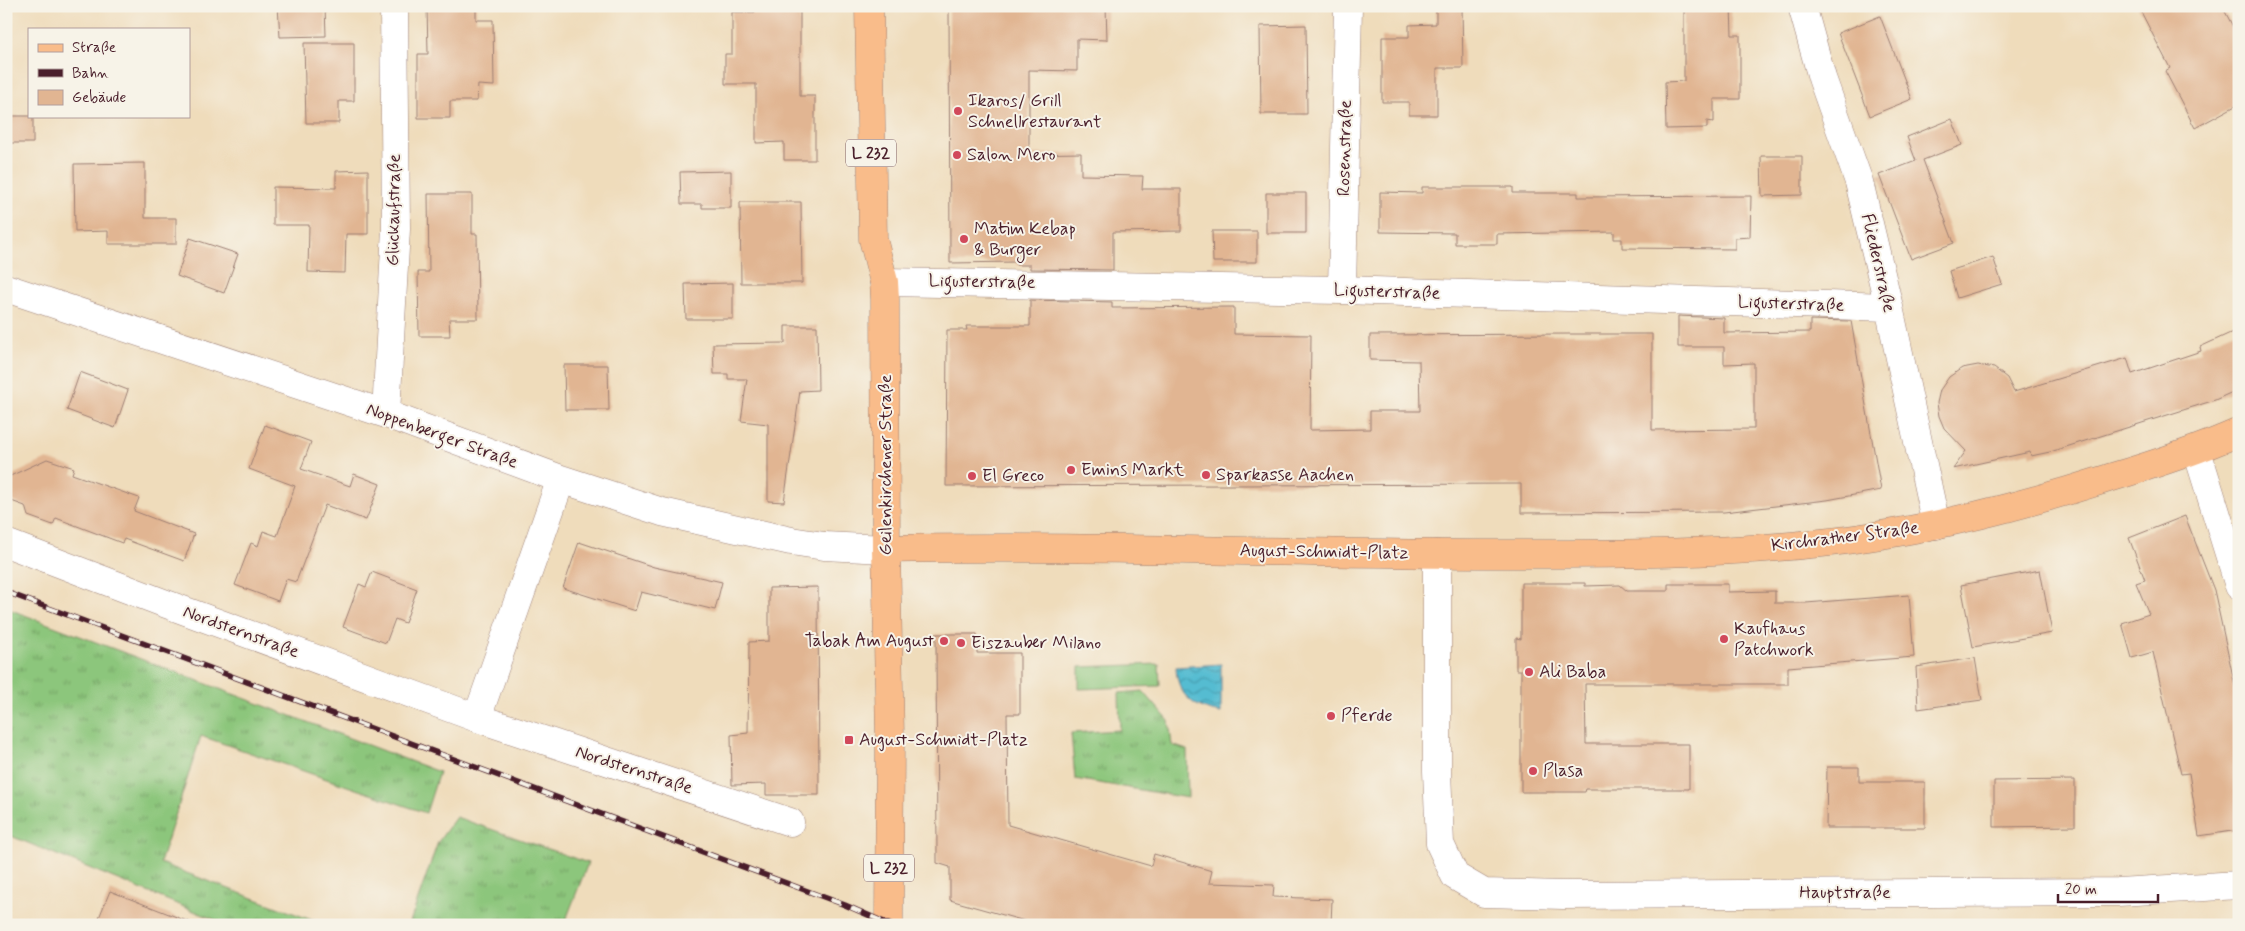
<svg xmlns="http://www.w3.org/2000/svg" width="2245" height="931" viewBox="0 0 2245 931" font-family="Mynerve,sans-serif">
	<defs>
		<pattern id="grass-tufts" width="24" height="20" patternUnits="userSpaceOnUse" patternTransform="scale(1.25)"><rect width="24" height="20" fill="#8cc67b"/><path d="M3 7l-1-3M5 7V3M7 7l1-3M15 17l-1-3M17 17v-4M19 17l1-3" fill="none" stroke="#74a065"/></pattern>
		<pattern id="water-waves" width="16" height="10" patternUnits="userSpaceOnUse" patternTransform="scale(1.25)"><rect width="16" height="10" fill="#54bcd1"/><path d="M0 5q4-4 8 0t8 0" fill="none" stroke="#4898aa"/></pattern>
	</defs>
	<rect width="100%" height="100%" fill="#f7f3e8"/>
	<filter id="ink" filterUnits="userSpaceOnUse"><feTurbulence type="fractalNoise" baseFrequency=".02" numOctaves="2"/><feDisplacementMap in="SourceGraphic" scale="10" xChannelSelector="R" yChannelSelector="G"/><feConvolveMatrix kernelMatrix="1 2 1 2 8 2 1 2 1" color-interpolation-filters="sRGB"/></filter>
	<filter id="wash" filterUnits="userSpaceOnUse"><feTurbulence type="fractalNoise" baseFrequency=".0096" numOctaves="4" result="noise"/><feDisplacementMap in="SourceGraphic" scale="20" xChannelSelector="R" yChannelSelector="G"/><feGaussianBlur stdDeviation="1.12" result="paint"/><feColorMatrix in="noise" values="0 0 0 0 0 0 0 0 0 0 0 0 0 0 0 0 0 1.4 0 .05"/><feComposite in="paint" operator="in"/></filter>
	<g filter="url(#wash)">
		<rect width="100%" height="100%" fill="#efdcbb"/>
		<path fill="url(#grass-tufts)" stroke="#6b7253" d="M6,608l433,164 -13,41 -225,-77 -41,127 165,62h-97l-222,-91z
			M1143,691l26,30 3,24 15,5 1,48 -113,-19 -4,-46 49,-3 -1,-37z
			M456,817l132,46 -24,62h-155l29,-83z"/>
		<path fill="#8cc67b" stroke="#6b7253" d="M1159,664l1,22 -81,3v-22z"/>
		<path fill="url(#water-waves)" stroke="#4f6e7e" d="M1221,664v49c-27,-5 -44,-17 -45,-46z"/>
		<g id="blocks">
			<path fill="#e1b592" d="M278,6h47l1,30 -46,1z
				M427,6h49v14h17l1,66 -16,-1 -1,16h-27v17h-32v-64h10z
				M755,6h45v90h15v64h-31v-18l-28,1v-59h-31v-30h7v-42h23z
				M949,6h157l1,34 -30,-1v32l-48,-1v84l52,-1v22l62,1 -1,13h39v42l-68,1v38l-83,-1v-4h-14v-3l-66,1z
				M1436,6h26l1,62h-26v47h-28v-13h-27v-65h27v-12l27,-1z
				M1684,6h47l1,29h8v64h-26v23l-7,-1v7l-41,1 -1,-47 19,-1z
				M2138,6h84l17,32v66l-44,24 -30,-57 5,-3z
				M1880,16l32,83 -42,17 -32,-83z
				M1306,25l1,89h-46l-1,-88z
				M304,43h50v58h-15v22h-33z
				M6,116h27v27h-27z
				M1952,119l10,26 -39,15 31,83 -43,16 -32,-84 37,-14 -9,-24z
				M1761,156h41v39l-40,1z
				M145,163v55h31v26h-68v-13l-33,1 -1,-68z
				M368,170v64h-22l-1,39 -37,-1 1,-47h-36v-38l63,1v-17z
				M731,171v37h-29v-4h-21l-1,-32z
				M1422,187h91v6h65v4l173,-1 -1,41 -15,1v11l-113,-1v-9h-8v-7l-117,2v10h-42v-11l-75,-1v-40l42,1z
				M1266,193h40v40h-40z
				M428,194h44v40h5l1,85h-29l1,17h-31l-1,-64h11z
				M740,202h61l1,81h-61z
				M1212,231h45v31h-44z
				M190,238l48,16 -14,39 -47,-17z
				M1993,257l9,27 -45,14 -8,-27z
				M733,283v36h-47l-1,-35z
				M1030,300l82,2v6l122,-1v27l77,1 -1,95 60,-1v-18h50l-1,-50 -49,-1v-25l202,-1h80v96l102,-1v-66l-30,1v-17h-46v-31l46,2v15l86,-1v-12l41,1 30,169 -54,10 -103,12 -203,1v-29l-575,2 1,-156h20l-1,-4h64z
				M785,326h32l1,64 -18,1 -16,111 -16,-1v-77l-27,-3 6,-42h-19v-5h-14l-1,-30 72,-1z
				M2239,329v60l-24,11 -165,52 -19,4 -1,-4 -77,17 13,-18 -22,-23 -5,-12 -2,-13 3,-13 9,-13 13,-9 16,-3 16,3 13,10 7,14 113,-34 5,16 69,-23 -1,-4z
				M564,365h44l1,45h-44z
				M80,372l48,18 -13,38 -48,-18z
				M265,425l46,17 -10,27 49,17 4,-12 26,10 -14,36 -41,-15 -29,77 -10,-3 -8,22 -43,-16 16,-42 7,3 5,-15 14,5 18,-50 -46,-17z
				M47,459l27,9 -2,6 67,24 -5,13 60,23 -10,27 -60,-22 -2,4 -66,-25 -3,7 -25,-9 -3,-10 -19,-7v-21z
				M2185,516l29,74 25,114v126l-40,6 -10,-63 -8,1 -28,-122 -21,6 -10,-35 27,-9 -13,-31 9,-3 -16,-42z
				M579,542l75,25 68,15 -7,28 -74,-18 -6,19 -72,-23z
				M2040,570l12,63 -79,14 -12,-62z
				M372,572l45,17 -12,34 -10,-4 -9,24 -43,-16 16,-43 7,3z
				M1521,583h64v3l35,-1 7,6h41v-7h60v8l47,-1v12h31l103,-8 5,62 -126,10v17h-203l1,60h103v45h-103l-1,3h-64v-122h-5v-32l5,1z
				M818,587l1,208h-53v-11l-34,1 -1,-50 17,-2 1,-91 20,-1v-53z
				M936,634h41v19h43v61h-13l1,111 143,41 3,-12 58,17 -3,12 65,2 -1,12 59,2 -1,26h-292l-89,-25v-33l-13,-4z
				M1975,658l7,42 -64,9 -2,-42z
				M1827,767h32v15h66v46h-99z
				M2075,780v46l-81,1v-46z
				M110,891l82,32 -1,2h-95z"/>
		</g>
	</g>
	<g filter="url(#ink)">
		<use href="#blocks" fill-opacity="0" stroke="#9c7e73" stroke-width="1"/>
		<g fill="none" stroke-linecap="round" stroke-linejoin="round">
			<defs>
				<path id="minor" d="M1802,6l20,72 37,104 30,125 47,218
					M884,282l458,8 547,17
					M6,288l380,126 175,65 101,33 129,29 33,5 62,3
					M1342,290l6,-284
					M386,414l10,-185 -2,-223
					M2197,451l42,135
					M6,543l155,59 316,116 313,104
					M1437,554v217l3,73 15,32 29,17 79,2 555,-3 121,-7
					M477,718l84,-239"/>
				<path id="major" d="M869,6l4,233 11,43 1,17 1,250 4,187 -1,189
					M886,549c202,-4 403,5 605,5 110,0 221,1 330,-11 98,-10 195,-35 288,-65 44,-13 87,-27 130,-46"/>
			</defs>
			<use href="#minor" stroke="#9c7e73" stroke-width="29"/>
			<use href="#major" stroke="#9c7e73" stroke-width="29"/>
			<use href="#minor" stroke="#fff" stroke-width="28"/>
			<use href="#major" stroke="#f9bc8a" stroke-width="28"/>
			<defs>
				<path id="rail" d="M6,592l839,313 46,20"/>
			</defs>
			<use href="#rail" stroke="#4a1f2b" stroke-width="5.5"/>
			<use href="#rail" stroke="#f7f3e8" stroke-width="4" stroke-dasharray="11" stroke-linecap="butt"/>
		</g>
	</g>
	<g fill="#d1495b" stroke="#f7f3e8" stroke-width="2">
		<circle cx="958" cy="111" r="5"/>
		<circle cx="957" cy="155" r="5"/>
		<circle cx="964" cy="239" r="5"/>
		<circle cx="1071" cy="470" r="5"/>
		<circle cx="1206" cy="475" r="5"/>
		<circle cx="972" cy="476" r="5"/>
		<circle cx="1724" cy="639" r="5"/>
		<circle cx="944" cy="641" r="5"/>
		<circle cx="961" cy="643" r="5"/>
		<circle cx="1529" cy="672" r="5"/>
		<circle cx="1331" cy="716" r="5"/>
		<rect x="844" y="735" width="10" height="10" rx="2.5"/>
		<circle cx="1533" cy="771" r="5"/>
	</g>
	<g text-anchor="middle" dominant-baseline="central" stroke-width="4" stroke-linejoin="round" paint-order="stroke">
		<g fill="#f7f3e8" stroke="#7e5f64" stroke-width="1">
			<rect x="846" y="139.5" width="50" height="27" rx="4"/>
			<rect x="864" y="854.5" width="50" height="27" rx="4"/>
		</g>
		<g font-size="16" font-weight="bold" fill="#4a1f2b">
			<text x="871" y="153">L 232</text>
			<text x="889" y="868">L 232</text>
		</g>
		<g font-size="18" fill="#4a1f2b" stroke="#f7f3e8" text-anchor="start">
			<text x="968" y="101">Ikaros/ Grill<tspan x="968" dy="21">Schnellrestaurant</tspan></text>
			<text x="967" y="155">Salon Mero</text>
			<text x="974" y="229">Matim Kebap<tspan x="974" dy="21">&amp; Burger</tspan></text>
			<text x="1081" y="470">Emins Markt</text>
			<text x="1216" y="475">Sparkasse Aachen</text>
			<text x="982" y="476">El Greco</text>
			<text x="1734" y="629">Kaufhaus<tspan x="1734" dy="21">Patchwork</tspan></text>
			<text x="934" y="641" text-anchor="end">Tabak Am August</text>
			<text x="971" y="643">Eiszauber Milano</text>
			<text x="1539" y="672">Ali Baba</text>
			<text x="1341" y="716">Pferde</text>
			<text x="859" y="740">August-Schmidt-Platz</text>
			<text x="1543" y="771">Plasa</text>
		</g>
		<g font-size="18" fill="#4a1f2b" stroke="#f7f3e8">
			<text transform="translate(1345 148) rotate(-89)">Rosenstraße</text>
			<text transform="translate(394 210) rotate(-89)">Glückaufstraße</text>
			<text transform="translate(1878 263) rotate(77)">Fliederstraße</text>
			<text transform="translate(982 282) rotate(1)">Ligusterstraße</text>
			<text transform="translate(1387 292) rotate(2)">Ligusterstraße</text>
			<text transform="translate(1791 304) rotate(2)">Ligusterstraße</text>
			<text transform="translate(442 436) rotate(20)">Noppenberger Straße</text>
			<text transform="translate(886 465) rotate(-90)">Geilenkirchener Straße</text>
			<text transform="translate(1845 537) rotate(-7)">Kirchrather Straße</text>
			<text transform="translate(1324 552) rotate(1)">August-Schmidt-Platz</text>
			<text transform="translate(241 632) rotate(20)">Nordsternstraße</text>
			<text transform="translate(634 770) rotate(18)">Nordsternstraße</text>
			<text x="1845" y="893">Hauptstraße</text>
		</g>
	</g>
	<rect width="2245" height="931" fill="none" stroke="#f7f3e8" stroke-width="25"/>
	<rect x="28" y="28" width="162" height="90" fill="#f7f3e8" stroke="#b29e9c"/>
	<rect x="38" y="44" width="25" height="8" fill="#f9bc8a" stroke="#b29e9c"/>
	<text x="72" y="52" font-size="15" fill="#4a1f2b">Straße</text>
	<rect x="38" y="69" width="25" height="8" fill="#4a1f2b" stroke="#b29e9c"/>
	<text x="72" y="78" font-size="15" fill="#4a1f2b">Bahn</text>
	<rect x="38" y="90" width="25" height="15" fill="#e1b592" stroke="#b29e9c"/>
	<text x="72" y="102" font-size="15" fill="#4a1f2b">Gebäude</text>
	<path d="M2058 894v8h100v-8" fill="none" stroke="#4a1f2b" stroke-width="2.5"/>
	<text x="2065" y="894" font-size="15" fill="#4a1f2b" stroke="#f7f3e8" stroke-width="4" paint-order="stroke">20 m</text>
</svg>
